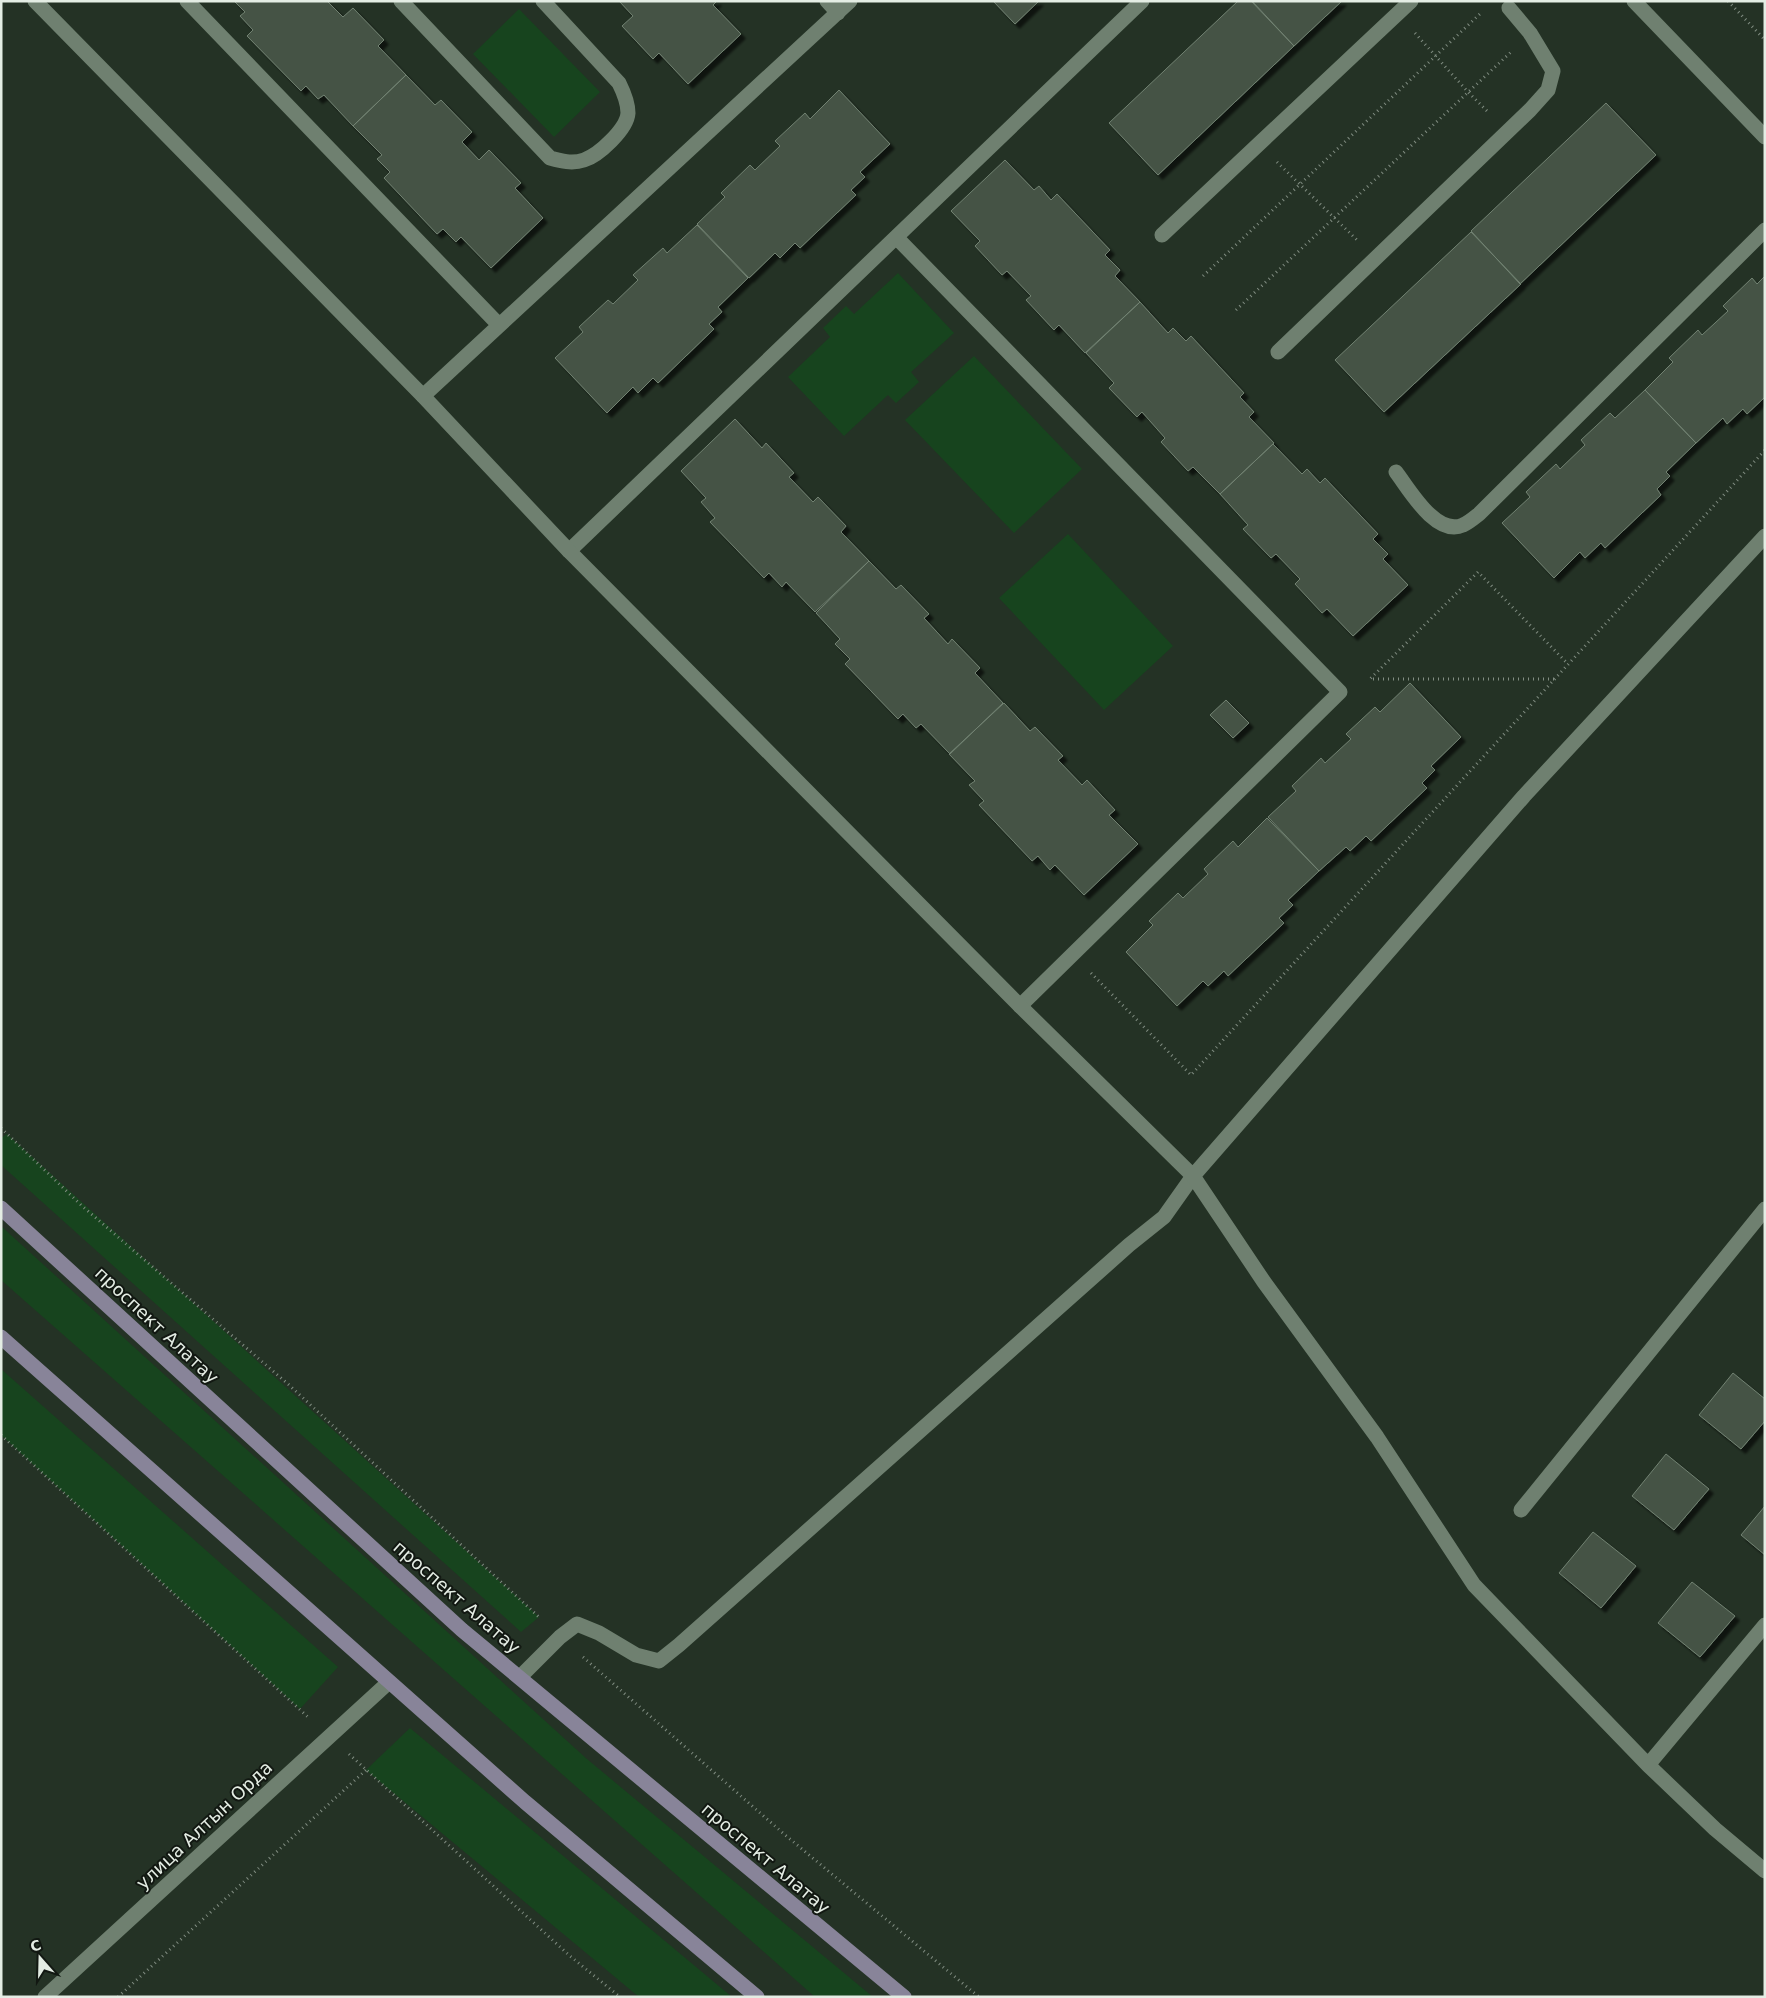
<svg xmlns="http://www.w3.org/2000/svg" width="1766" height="1998" viewBox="0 0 1766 1998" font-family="'DejaVu Sans',sans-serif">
	<defs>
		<filter id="shadow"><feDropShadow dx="4.5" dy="4.5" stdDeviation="1" flood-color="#0009"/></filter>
	</defs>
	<rect width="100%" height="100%" fill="#243225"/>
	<path fill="#17441e" d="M519,9l81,83 -46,45 -81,-83z
		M898,273l56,60 -43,39 8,10 -23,21 -8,-8 -44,41 -56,-59 42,-40 -7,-9 23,-22 8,8z
		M974,356l108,113 -68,64 -109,-113z
		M1068,534l105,112 -69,64 -105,-112z
		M7,1134l532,483 -18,15 -520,-467v-27z
		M1,1226l586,533 286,238h-58l-814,-717z
		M1,1369l337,298 -38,42 -299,-274z
		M410,1728l322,269h-93l-273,-227z"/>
	<path fill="#445345" stroke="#728272" filter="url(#shadow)" d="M234,1h93l16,16 10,-9 31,32 -6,6 28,29 -53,51 -29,-31 -6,4 -12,-13 -5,5 -54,-55 6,-6 -13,-14 5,-4z
		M619,1h98l-4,4 28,29 -53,50 -29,-31 -6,6 -31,-33 11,-10z
		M993,1h46l-24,23z
		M1238,1h13l43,45 -136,129 -49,-52z
		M1252,1h90l-48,45z
		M406,75l29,30 6,-5 31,32 -10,10 17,18 10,-10 32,33 -6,5 28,30 -52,50 -30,-31 -5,5 -13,-13 -6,5 -53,-56 6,-6 -13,-13 5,-4 -29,-29z
		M839,90l51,54 -30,28 5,5 -14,13 5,5 -56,53 -5,-5 -15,15 -5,-5 -26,25 -52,-54 28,-27 -4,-4 29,-28 5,5 25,-24 -5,-5 30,-28 5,6z
		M1606,103l50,52 -136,129 -49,-53z
		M1005,160l29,30 5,-4 12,14 6,-6 53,56 -5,5 15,15 -5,6 25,26 -55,51 -26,-28 -5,5 -28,-30 5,-4 -24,-25 -5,4 -27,-29 5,-5 -29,-30z
		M697,225l51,53 -30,29 4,5 -13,12 5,5 -56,54 -5,-5 -15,15 -5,-6 -26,26 -52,-55 28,-26 -4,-5 29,-27 5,4 25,-24 -5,-5 30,-27 4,5z
		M1471,232l50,52 -137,128 -49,-52z
		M1765,276v121l-18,17 -4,-5 -16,15 -4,-6 -27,25 -51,-53 28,-28 -4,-4 29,-28 4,5 26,-24 -5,-5 29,-28 5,6z
		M1140,302l28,31 5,-5 13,13 5,-5 53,57 -4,4 14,15 -5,5 25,26 -54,51 -27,-27 -5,4 -27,-29 4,-4 -23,-26 -5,5 -28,-29 5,-5 -28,-30z
		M1645,390l51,53 -30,29 4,4 -13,13 4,6 -56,53 -4,-5 -16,15 -5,-6 -26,26 -52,-55 28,-26 -4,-5 30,-28 4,5 25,-24 -4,-5 29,-27 5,5z
		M735,419l27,29 4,-5 28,30 -5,4 24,25 5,-5 28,29 -5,6 28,29 -54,51 -29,-30 -4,5 -13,-14 -5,5 -54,-56 5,-4 -14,-16 5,-4 -25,-27z
		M1273,444l29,30 5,-5 13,14 5,-5 53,56 -5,5 15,15 -5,5 25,26 -55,51 -26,-27 -5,4 -27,-29 5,-5 -24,-25 -5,4 -28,-29 5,-4 -28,-31z
		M869,561l27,28 5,-4 28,29 -5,4 24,26 4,-5 28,29 -5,5 28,30 -53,51 -29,-30 -5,4 -13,-14 -5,5 -53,-55 5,-5 -15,-15 5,-5 -24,-26z
		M1410,683l51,54 -30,29 4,4 -13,13 5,5 -56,53 -5,-5 -16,15 -4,-4 -27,24 -51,-54 28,-26 -4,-5 29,-28 4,5 26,-24 -5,-5 29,-27 5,5z
		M1226,700l23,23 -16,15 -23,-23z
		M1004,703l26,28 5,-4 28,29 -5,4 24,25 5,-5 28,30 -6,5 29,29 -54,51 -29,-30 -5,5 -12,-14 -6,5 -53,-56 5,-4 -15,-16 6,-4 -26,-27z
		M1267,818l52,53 -31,29 5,5 -14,13 5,5 -56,53 -4,-5 -16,15 -5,-5 -26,25 -51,-54 27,-27 -4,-4 29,-28 5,5 25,-24 -4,-5 29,-28 5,6z
		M1733,1373l32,26v22l-24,28 -42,-34z
		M1666,1454l43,35 -35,41 -42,-34z
		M1765,1506v49l-24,-20z
		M1593,1532l43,34 -35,42 -42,-35z
		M1692,1582l43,34 -35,41 -42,-34z"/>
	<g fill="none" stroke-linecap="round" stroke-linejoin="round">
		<path stroke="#818d82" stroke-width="3" stroke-dasharray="1 4" stroke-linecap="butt" d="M1728,1l37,39
			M1415,33l53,59 21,21
			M1277,162l80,78
			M1203,276l279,-264
			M1236,310l275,-258
			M1554,679h-184l108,-107 90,92
			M1091,973l100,102 574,-625
			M1,1128l80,77 207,179 253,235
			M1,1435l308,283
			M583,1657l201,177 195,163
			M349,1754l221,202 50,41
			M118,1997l248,-227"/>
		<path stroke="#6f8070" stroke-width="15" d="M187,1l312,324
			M401,1l149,157c11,3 22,6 34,2 15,-5 43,-31 44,-47 0,-11 -4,-20 -9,-30l-76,-82
			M827,1l11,12
			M1634,1l131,136
			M1162,235l249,-234
			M896,237l444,455 -320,314
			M1278,352l252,-242 18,-20 5,-19 -23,-38 -21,-25
			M423,396l427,-395
			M1396,472c13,17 40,65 67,53 5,-2 11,-7 16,-11l286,-284
			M569,551l573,-550
			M520,1677l40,-40 17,-13 22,9 37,22 23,6 20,-16 450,-400 35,-28 29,-41"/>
		<path stroke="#6f8070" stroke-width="15" d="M35,1l388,395 146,155 451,455 173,170
			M1765,536l-241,260 -331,380 71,106 113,155 97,148 174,180 67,64 50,42
			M1521,1510l244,-301
			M1648,1765l117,-140
			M45,1997l344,-315"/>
		<path stroke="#888499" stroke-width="15" d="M1,1208l461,422 442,367
			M1,1337l524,465 232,195"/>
	</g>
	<g text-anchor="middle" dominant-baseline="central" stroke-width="4" stroke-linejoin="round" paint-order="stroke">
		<g font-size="18" fill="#e4ede4" stroke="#121812">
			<text transform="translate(157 1325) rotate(43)">проспект Алатау</text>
			<text transform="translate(457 1597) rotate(41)">проспект Алатау</text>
			<text transform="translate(204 1825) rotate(-43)">улица Алтын Орда</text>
			<text transform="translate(766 1858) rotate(40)">проспект Алатау</text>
		</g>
	</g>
	<rect width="1766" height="1998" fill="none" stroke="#e4ede4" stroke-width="5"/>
	<g transform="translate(40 1958) rotate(340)" stroke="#121812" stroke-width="4" paint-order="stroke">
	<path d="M0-4L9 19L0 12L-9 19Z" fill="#e4ede4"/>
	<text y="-8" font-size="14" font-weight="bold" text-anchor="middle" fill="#e4ede4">С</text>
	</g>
</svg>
